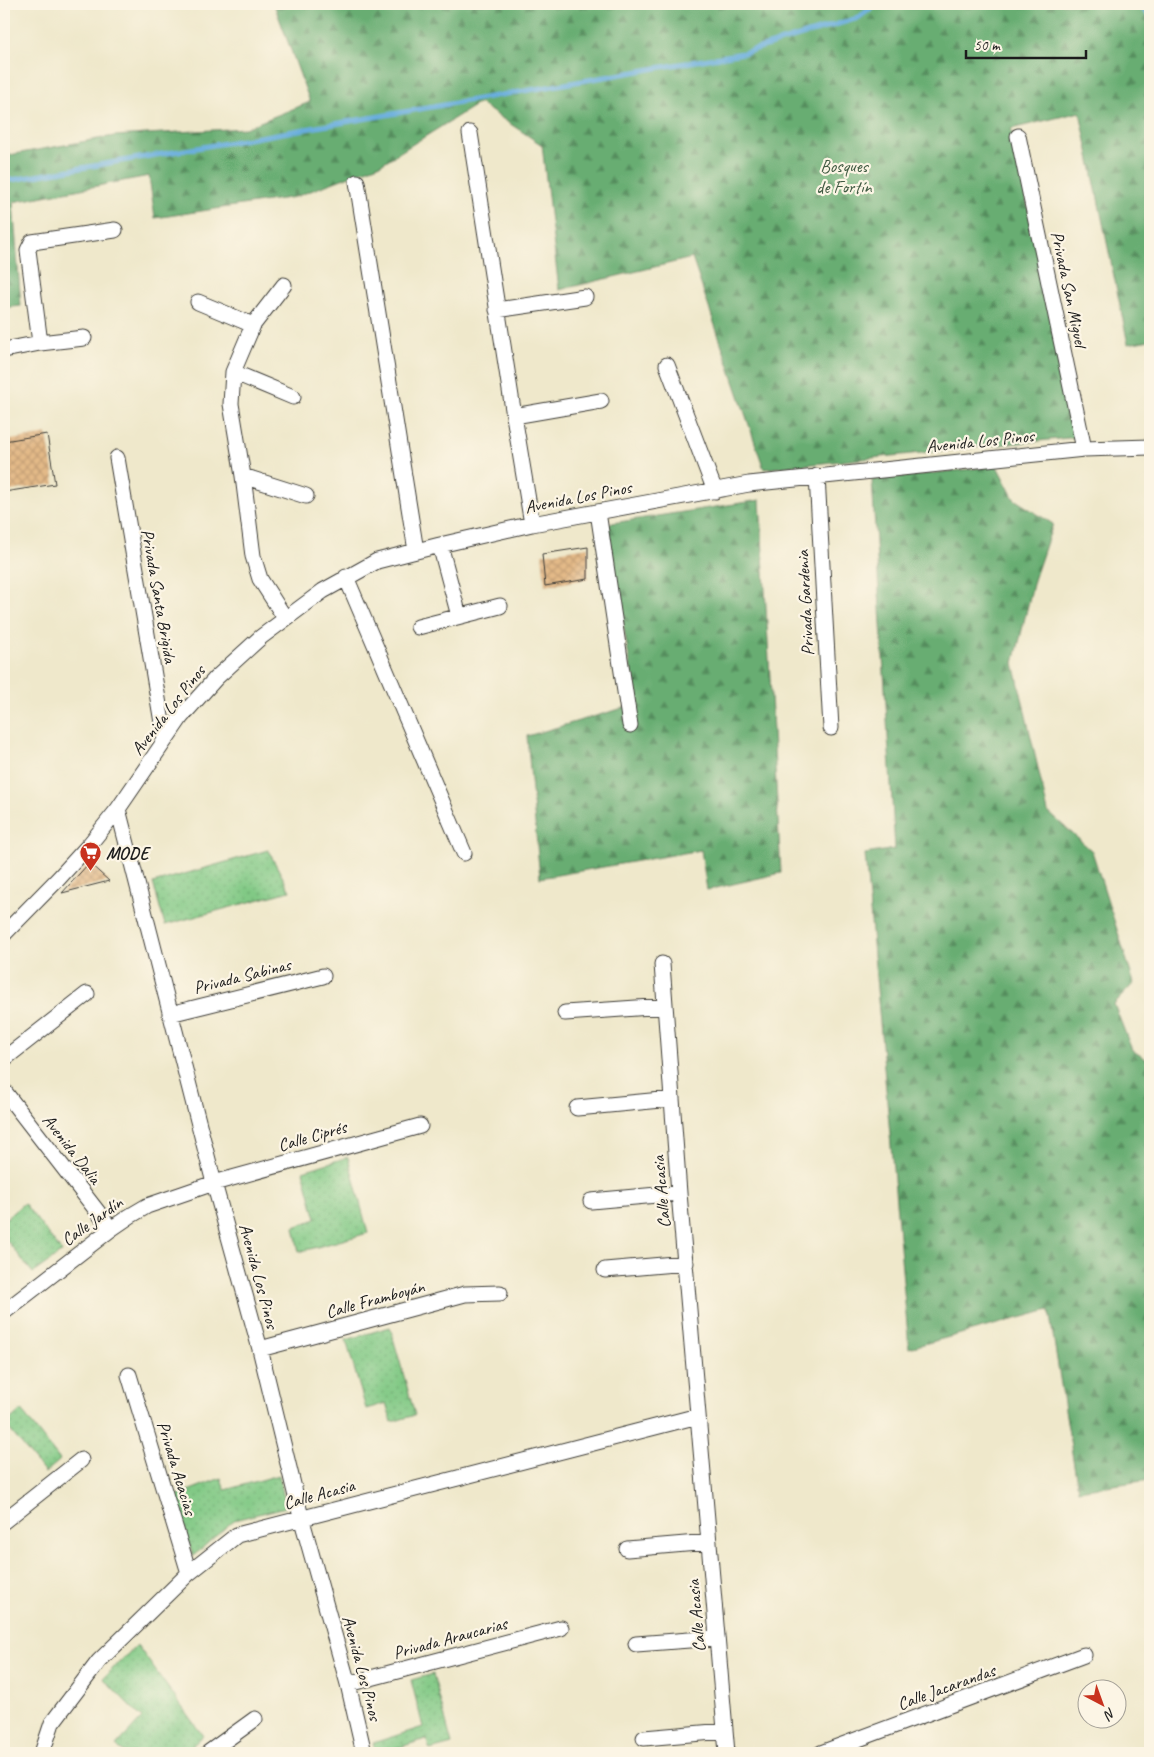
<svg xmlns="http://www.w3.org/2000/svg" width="1154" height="1757" viewBox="0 0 1154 1757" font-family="Caveat,sans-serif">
	<defs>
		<pattern id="grass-dots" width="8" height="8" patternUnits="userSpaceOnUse" patternTransform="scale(1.25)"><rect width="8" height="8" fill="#81c985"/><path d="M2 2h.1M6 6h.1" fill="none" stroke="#6fac72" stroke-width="1.8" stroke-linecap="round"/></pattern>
		<pattern id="forest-firs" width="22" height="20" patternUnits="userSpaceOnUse" patternTransform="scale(1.25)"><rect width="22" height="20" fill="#68ad72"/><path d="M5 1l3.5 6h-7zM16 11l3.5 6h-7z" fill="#558c5d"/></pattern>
		<pattern id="building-cross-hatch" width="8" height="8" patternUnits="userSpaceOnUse" patternTransform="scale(1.25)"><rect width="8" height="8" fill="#e3b988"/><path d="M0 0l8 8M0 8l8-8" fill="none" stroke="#c29e75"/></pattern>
	</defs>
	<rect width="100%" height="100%" fill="#fcf5e5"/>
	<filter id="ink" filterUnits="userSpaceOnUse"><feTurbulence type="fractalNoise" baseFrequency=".02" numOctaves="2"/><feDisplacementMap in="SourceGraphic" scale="10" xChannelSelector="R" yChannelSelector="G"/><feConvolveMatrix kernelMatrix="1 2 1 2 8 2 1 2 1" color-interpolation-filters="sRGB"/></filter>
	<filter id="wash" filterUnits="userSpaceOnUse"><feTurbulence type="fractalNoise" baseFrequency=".0096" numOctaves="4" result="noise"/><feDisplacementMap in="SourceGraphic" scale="20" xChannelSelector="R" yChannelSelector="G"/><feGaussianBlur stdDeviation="1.12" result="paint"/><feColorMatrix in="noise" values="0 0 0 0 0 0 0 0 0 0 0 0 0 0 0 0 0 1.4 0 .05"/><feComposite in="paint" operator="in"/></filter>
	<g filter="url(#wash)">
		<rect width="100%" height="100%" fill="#efe8cb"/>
		<path fill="url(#grass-dots)" stroke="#4e7250" d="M268,850l22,41 -125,34 -12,-42z
			M348,1157l20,76 -69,19 -5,-25 22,-8 -13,-48z
			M24,1203l38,49 -29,21 -29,-36v-17z
			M390,1327l25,88 -23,7 -6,-19 -20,6 -20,-69z
			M21,1410l39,50 -15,13 -40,-49z
			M279,1475l7,32 -52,13 -41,36 -18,-60 46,-18 4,12z
			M137,1645l66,91 -19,17h-58l-10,-7 26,-28 -39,-40z
			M433,1674l19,70 -22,6 -4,-11 -45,14h-5l-3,-10 50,-16 -12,-47z"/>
		<path fill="url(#forest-firs)" stroke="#426447" d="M274,4h876v336l-22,4 -48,-232 -69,17 67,308 -314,32 -72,-211 -133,32 -17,-145 -63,-42 -98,61 -86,33 -140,21 -6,-42 -136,26 8,104 -17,2v-152l110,-20 131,-8 65,-26z
			M997,466l17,33 39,25 -19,56 -20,83 34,149 44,39 42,132 -20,21 18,46 18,12v418l-72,10 -29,-180 -140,38 -44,-494 30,-5 -23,-369z
			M760,500l21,373 -74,17 -6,-40 -161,28 -13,-142 110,-32 -31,-180z"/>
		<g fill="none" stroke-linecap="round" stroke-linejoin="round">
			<path stroke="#67addd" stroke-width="5" d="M1138,4l12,12
				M4,180h8l731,-127 115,-35 19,-14"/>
		</g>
		<g id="blocks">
			<path fill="url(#building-cross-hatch)" d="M47,434l8,50 -51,8v-51z
				M588,547v32l-43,7 -3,-32z
				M89,863l20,18 -47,12z"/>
		</g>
	</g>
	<g filter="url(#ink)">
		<use href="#blocks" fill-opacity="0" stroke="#3c3b36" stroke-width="1"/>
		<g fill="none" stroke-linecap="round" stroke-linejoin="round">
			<defs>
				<path id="minor" d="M470,133l44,283 18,108
					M1018,136l66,313
					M357,182l59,369
					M284,285l-31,40 -20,47 -2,32 12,72 10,80 7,23 25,39
					M198,302l55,23
					M497,310l88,-13
					M40,343l-12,-93 4,-8 83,-12
					M4,350l36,-7 44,-5
					M667,365l48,126
					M233,372l60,25
					M514,416l87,-15
					M117,458l48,282
					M243,476l63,20
					M817,476l14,252
					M598,512l32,213
					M440,545l19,71
					M346,577l118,276
					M418,627l82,-21
					M118,809l96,374 46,166 41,168 47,167 16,69
					M4,934l55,-56 30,-33 29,-36 63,-92 35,-39 45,-41 62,-46 54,-30 63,-16 92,-21 217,-40 335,-35 66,-2
					M662,964l17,229 48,560
					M565,1013l100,-7
					M170,1014l153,-38
					M4,1059l83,-65
					M4,1091l107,138
					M577,1108l95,-9
					M591,1201l88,-8
					M605,1270l81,-7
					M4,1312l107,-83 19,-13 17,-10 67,-23 206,-57
					M260,1349l205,-55 35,-1
					M129,1375l60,198
					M4,1521l77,-61
					M627,1549l82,-7
					M636,1644l80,-6
					M348,1684l213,-56
					M644,1738l81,-7
					M42,1753l10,-30 47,-62 90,-88 48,-38 461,-119
					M208,1753l47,-34
					M821,1753l263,-98"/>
			</defs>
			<use href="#minor" stroke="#3c3b36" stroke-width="17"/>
			<use href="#minor" stroke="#fff" stroke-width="15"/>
		</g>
	</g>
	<defs>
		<symbol id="supermarket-pin" viewBox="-11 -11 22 30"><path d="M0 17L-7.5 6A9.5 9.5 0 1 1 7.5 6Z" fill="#c8321e" stroke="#fcf5e5"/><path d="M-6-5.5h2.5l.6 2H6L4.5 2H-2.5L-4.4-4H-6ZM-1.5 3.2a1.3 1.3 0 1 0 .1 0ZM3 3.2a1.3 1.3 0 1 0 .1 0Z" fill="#fff"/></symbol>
	</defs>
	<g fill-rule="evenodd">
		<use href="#supermarket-pin" x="78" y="840" width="25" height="34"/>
	</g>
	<g text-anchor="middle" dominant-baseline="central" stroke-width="4.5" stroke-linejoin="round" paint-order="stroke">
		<g font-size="18" fill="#3f5941" stroke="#fcf5e5">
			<text x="844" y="166">Bosques<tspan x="844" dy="21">de Fortín</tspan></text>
		</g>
		<g font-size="18" fill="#1c1c1c" stroke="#fcf5e5">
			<text transform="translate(1069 289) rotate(78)">Privada San Miguel</text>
			<text transform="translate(980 441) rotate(-6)">Avenida Los Pinos</text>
			<text transform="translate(578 497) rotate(-11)">Avenida Los Pinos</text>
			<text transform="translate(159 596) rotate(80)">Privada Santa Brigida</text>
			<text transform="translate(805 603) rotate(-93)">Privada Gardenia</text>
			<text transform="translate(168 710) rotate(-52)">Avenida Los Pinos</text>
			<text transform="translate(242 976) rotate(-14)">Privada Sabinas</text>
			<text transform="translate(312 1136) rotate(-16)">Calle Ciprés</text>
			<text transform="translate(72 1149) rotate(52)">Avenida Dalia</text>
			<text transform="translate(661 1192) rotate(-95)">Calle Acasia</text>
			<text transform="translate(92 1221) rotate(-36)">Calle Jardín</text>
			<text transform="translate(259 1276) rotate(75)">Avenida Los Pinos</text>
			<text transform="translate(375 1299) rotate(-15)">Calle Framboyán</text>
			<text transform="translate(177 1468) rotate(73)">Privada Acacias</text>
			<text transform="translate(319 1494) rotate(-15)">Calle Acasia</text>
			<text transform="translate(696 1616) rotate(-95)">Calle Acasia</text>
			<text transform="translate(450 1638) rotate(-15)">Privada Araucarias</text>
			<text transform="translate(362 1668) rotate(75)">Avenida Los Pinos</text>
			<text transform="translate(946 1687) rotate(-20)">Calle Jacarandas</text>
		</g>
		<g font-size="18" font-weight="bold" fill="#1c1c1c" stroke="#fcf5e5" text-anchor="start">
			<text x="106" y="853">MODE</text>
		</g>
	</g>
	<rect width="1154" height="1757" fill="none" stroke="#fcf5e5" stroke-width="20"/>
	<g transform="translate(1102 1704) rotate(139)"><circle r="24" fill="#fcf5e5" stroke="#a29e95"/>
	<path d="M0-4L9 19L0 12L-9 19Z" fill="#c8321e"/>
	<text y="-8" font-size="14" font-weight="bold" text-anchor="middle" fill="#1c1c1c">N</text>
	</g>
	<path d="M966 50v8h120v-8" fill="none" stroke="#1c1c1c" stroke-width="2.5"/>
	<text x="974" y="50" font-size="15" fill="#1c1c1c" stroke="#fcf5e5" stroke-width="4" paint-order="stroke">50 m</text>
</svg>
